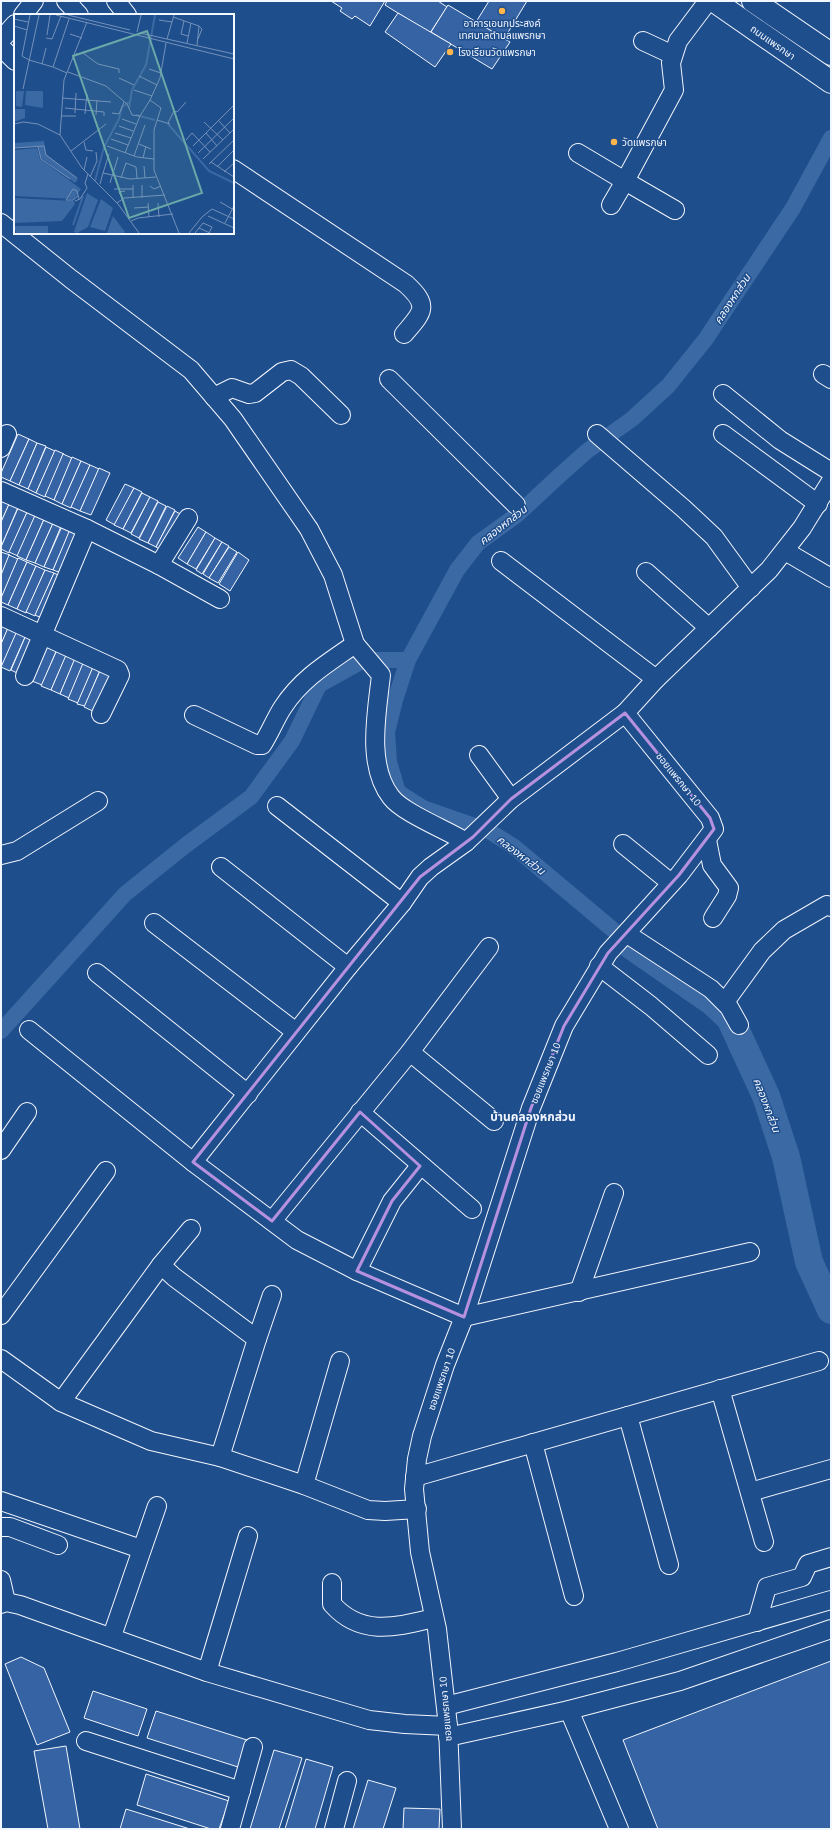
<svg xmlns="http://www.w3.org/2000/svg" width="832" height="1830" font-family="Helvetica,'Noto Sans Thai',sans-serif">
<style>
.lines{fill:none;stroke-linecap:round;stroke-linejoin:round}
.canal{stroke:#3b69a3;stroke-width:16}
.river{stroke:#3b69a3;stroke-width:28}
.building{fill:#3563a3;stroke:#f2f6ff}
.minor-casing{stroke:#f2f6ff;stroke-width:20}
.major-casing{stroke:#f2f6ff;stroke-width:24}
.minor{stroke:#1f4e8c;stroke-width:18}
.major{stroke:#1f4e8c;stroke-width:22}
.marked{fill:none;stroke:#b691df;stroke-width:3;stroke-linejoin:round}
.poi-dot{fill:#ffb74d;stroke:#1f4e8c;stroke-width:1.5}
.labels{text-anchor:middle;stroke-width:3;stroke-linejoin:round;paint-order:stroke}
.poi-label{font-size:10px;fill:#f2f6ff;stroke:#1f4e8c;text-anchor:start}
.street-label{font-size:10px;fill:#f2f6ff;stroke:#1f4e8c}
.water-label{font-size:11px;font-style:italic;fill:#f2f6ff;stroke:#1f4e8c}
.quarter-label{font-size:12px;font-weight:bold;fill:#f2f6ff;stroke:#1f4e8c}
.inset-river{fill:none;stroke:#3b69a3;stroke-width:2}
.inset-road{fill:none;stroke:#7391ba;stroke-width:1}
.view{fill:#6aa9a8;fill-opacity:0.15;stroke:#6aa9a8;stroke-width:2}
.inset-edge{fill:none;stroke:#f2f6ff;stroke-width:2}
</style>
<rect width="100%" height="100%" fill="#1f4e8c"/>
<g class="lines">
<g class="canal">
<polyline points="612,929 513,846 489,831 423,808 398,792 389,762 387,732 395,700 408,660 457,570 478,543 518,514 560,475 587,451 632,419 668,386 705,340 793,208 831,138"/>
<polyline points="1,1031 125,894 186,845 251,797 292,741 319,685 364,660 408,660"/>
</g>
<polyline class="river" points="632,946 713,1002 730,1018 766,1096 786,1157 809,1262 831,1310"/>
</g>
<g class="building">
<polygon points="331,1 385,1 370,26 355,16 352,19 340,11 342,8"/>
<polygon points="387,1 438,1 447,7 430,33 385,5"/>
<polygon points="489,1 527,1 504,39 476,22"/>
<polygon points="448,5 510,42 492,69 431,32"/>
<polygon points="398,13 451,44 435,67 385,32"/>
<polygon points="18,434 29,439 10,481 1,477 1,473"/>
<polygon points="29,439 37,443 19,485 10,481"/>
<polygon points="37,443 46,446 28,489 19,485"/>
<polygon points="46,447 55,451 36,493 28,489"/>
<polygon points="55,450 64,454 45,497 36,493"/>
<polygon points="63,454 72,458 54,500 45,496"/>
<polygon points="72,457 81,461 62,504 54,500"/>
<polygon points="81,461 90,465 71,508 62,504"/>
<polygon points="90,465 99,469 80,511 71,507"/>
<polygon points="99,468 110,473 91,515 80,511"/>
<polygon points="125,484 134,488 115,525 106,520"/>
<polygon points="134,488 142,492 123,529 114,525"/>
<polygon points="142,493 150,497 131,533 123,529"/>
<polygon points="150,497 158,501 139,538 131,534"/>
<polygon points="1,498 10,502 1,522"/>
<polygon points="10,502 19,505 1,547 1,522"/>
<polygon points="158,502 166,506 148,543 139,539"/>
<polygon points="19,506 28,510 9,553 1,549 1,547"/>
<polygon points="167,506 175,510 156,547 148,543"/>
<polygon points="28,510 36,514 18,556 9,552"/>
<polygon points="175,511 187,518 168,554 156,547"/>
<polygon points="36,513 45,517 26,560 17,556"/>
<polygon points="45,517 54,521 35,563 26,560"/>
<polygon points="54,521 62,524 44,567 35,563"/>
<polygon points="63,524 71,528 53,570 44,567"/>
<polygon points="71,527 82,532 64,574 53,570"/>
<polygon points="198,527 206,532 187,564 178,558"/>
<polygon points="206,532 215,538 196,569 187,564"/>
<polygon points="215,538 222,542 202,574 196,570"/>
<polygon points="222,542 229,546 209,578 203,574"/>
<polygon points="229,547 237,552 218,583 209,578"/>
<polygon points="1,552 10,555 1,576"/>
<polygon points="238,552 249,560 230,591 219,584"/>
<polygon points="9,555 18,559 1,599 1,575"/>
<polygon points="18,558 27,562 8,605 1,602 1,598"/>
<polygon points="27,562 36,566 17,609 8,605"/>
<polygon points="36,566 45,570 26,613 17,609"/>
<polygon points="45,570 54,573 35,616 26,612"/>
<polygon points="54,573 64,578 46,620 35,615"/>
<polygon points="1,621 11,621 1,645"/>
<polygon points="11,621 20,625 1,668 1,644"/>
<polygon points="20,624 29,628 10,671 1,667"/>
<polygon points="29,628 40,632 21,675 11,670"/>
<polygon points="51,638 60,642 42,685 32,681"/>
<polygon points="60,643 70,647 51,690 41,686"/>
<polygon points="69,648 78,652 60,694 51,690"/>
<polygon points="78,651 87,655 69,698 60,694"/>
<polygon points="86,656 96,660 78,703 68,699"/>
<polygon points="96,660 103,663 85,706 77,704"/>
<polygon points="103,664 116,669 97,713 84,707"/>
<polygon points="21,1657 44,1668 70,1732 37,1745 5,1664"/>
<polygon points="831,1661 831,1829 658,1829 623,1740"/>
<polygon points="93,1691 147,1709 138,1736 84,1718"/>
<polygon points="156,1711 247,1740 238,1767 147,1738"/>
<polygon points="66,1746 80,1829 48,1829 34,1751"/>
<polygon points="274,1750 302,1758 279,1829 250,1829"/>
<polygon points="306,1759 333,1767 315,1829 285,1829"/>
<polygon points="146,1774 229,1801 219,1829 211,1829 137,1805"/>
<polygon points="368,1780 396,1788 383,1829 353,1829"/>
<polygon points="404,1808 440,1809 439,1829 403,1829"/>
<polygon points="126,1809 190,1829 120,1829"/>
</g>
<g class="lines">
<defs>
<g id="minor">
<polyline points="66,1 79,15"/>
<polyline points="116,1 127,15"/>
<polyline points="23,15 34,1"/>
<polyline points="1,40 15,24"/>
<polyline points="643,41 673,55"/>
<polyline points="1,47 15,61"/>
<polyline points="578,153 625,181 611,205"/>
<path d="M233 169 406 284C430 306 423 312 404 334"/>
<polyline points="675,210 625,181 674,90 671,63 678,41 708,1"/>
<path d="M1 223 71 279 191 370 233 419 309 529 333 575 355 644 381 675C377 712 366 765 391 797 403 813 447 830 466 842L431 867 420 877 402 903 348 967 193 1162"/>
<polyline points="823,374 831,379"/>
<polyline points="389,379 516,505"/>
<polyline points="723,394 780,440 831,472"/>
<polyline points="214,397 232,388 249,394 255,393 282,372 291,370 301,376 341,415"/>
<polyline points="597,434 683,508 714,537 751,588"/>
<polyline points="723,434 818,504"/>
<polyline points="1,448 7,434"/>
<polyline points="1,491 87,529 159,565 220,599"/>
<polyline points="785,551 831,578"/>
<polyline points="501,561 656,679"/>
<polyline points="159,565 188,518"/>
<polyline points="646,572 709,628"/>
<polyline points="1,616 118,670 120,675 101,714"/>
<polyline points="25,676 87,529"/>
<path d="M194 715 257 745H262C270 733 275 719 283 707 302 678 328 663 355 644"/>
<polyline points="479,755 511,799"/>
<polyline points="277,806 402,903"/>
<polyline points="707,840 712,865 729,888 727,896 713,918"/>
<polyline points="466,842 511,799 625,713"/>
<polyline points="623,844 671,883"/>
<polyline points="1,855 17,851 98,801"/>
<polyline points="221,867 348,967"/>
<polyline points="154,923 296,1032"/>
<polyline points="627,934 711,989 729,1007 739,1025"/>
<polyline points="599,966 651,1006 708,1055"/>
<polyline points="97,973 248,1094"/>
<polyline points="725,1002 762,951 784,930 827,905 831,907"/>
<polyline points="29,1030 193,1162 297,1240 357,1271 464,1317 750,1252"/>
<polyline points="410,1052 494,1121"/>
<polyline points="360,1112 472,1209"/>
<polyline points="1,1150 27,1112"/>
<polyline points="272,1221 410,1052 489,947"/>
<polyline points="161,1265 191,1229"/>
<polyline points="357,1271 392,1201 420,1166"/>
<polyline points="579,1292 614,1193"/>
<polyline points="1,1315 106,1171"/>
<polyline points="257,1339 272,1295"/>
<polyline points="1,1359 61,1402 151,1441 220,1457 304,1485 368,1510 385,1511 417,1509"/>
<polyline points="720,1389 764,1542"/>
<polyline points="61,1402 161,1265 174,1277 257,1339 220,1457"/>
<polyline points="628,1416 669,1565"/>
<polyline points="533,1443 574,1596"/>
<polyline points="415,1477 819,1361"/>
<polyline points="304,1485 340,1361"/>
<polyline points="750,1492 831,1469"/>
<polyline points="1,1501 141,1549"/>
<polyline points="1,1527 10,1527 58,1545"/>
<polyline points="1,1580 6,1602"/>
<path d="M332 1583V1604C361 1637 396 1627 434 1618"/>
<polyline points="1,1604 6,1602 20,1605 207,1672 369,1720 405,1724 448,1726"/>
<polyline points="757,1622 767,1587 802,1577 808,1564 831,1557"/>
<polyline points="112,1636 157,1506"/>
<polyline points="207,1672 248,1536"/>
<polyline points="446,1706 617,1662 831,1600"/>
<polyline points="569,1710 619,1829"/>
<polyline points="448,1737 569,1710 680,1681 831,1629"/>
<polyline points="86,1741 241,1791"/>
<polyline points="230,1829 253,1747"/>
<polyline points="334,1829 347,1781"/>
<polyline points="452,1829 448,1726 437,1629 420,1552 414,1489 417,1459 422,1436 445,1365 464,1317 531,1108 564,1026 608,953 679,875 714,829 710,818 625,713 656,679 769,570 802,528 831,481"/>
</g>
<g id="major">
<polyline points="714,1 831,82"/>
<polyline points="753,1 831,54"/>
</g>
</defs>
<use href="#minor" class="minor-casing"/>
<use href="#major" class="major-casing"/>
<use href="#minor" class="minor"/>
<use href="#major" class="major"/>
</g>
<path class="marked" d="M625 713 710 818 714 829 679 875 608 953 564 1026 531 1108 464 1317 357 1271 392 1201 420 1166 360 1112 272 1221 193 1162 420 877 473 837 511 799Z"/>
<g class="poi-dot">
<circle cx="502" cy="11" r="4"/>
<circle cx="450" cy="52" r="4"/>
<circle cx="614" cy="142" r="4"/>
</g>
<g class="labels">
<g class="poi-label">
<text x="502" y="27" text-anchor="middle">อาคารเอนกประสงค์<tspan x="502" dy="12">เทศบาลตำบลแพรกษา</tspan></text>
<text x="458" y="56">โรงเรียนวัดแพรกษา</text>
<text x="622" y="146">วัดแพรกษา</text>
</g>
<g class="street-label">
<text transform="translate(773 42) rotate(35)" y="4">ถนนแพรกษา</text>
<text transform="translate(679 779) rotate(51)" y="4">ซอยแพรกษา 10</text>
<text transform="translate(545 1073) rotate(-68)" y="4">ซอยแพรกษา 10</text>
<text transform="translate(441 1379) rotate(-71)" y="4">ซอยแพรกษา 10</text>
<text transform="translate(445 1709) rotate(-95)" y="4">ซอยแพรกษา 10</text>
</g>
<g class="water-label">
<text transform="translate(732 299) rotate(-57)" y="4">คลองหกส่วน</text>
<text transform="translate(503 525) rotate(-38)" y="4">คลองหกส่วน</text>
<text transform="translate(521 855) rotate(37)" y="4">คลองหกส่วน</text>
<text transform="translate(767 1105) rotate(69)" y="4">คลองหกส่วน</text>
</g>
<g class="quarter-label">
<text x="533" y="1121">บ้านคลองหกส่วน</text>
</g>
</g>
<g transform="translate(14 14)">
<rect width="220" height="220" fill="#1f4e8c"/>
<path d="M2 77H10L8 93 2 92ZM12 77H29V94L11 91ZM0 95H11V104L0 108ZM30 127 32 140 64 165 61 169 26 143 25 133 0 134V129ZM23 134 26 145 67 175 60 185 0 182V136ZM73 179 84 186 74 213 63 219 60 218ZM0 184 60 187 61 190 48 207 0 209ZM87 185 99 194 91 217 76 213ZM99 202 111 218 110 219H93ZM0 212H34V219H2Z" fill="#3b69a3"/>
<path class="inset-river" d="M115 94 118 76 132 51 141 1M122 101 141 106M154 110 195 157 220 169M81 167 90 133 105 105 108 93 115 88M59 211 69 182"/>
<path class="inset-road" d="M42 1 220 45M54 1 116 16M159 3 185 12 183 31M0 5 14 8M145 6 158 8M170 7 167 20 174 22M73 8 50 66 46 121 68 154 104 190 125 219M0 12 13 16M123 18 127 1M126 19 220 40M56 20 68 24M33 21 36 1M32 24 38 25 47 2M153 25 160 1M184 25 188 15 185 12M152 29 146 64 136 86 147 94 140 116V156L165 219M173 29 177 9M62 40 69 39 84 50 105 55V59M15 46 8 42 16 1M15 46 39 53M28 50 32 34M135 55 147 59M54 58 92 72 113 90 118 101 126 102 111 139M53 59 39 53 55 5M125 62 143 71M105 64 120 71M9 75 25 1M120 76 138 82M48 84 97 88M51 94 90 98V102M61 99 62 79M98 99 105 100 110 88M71 100 73 80M82 101 83 86M47 102H62M126 102 136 86M108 105 122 110M143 106 156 110M205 107 216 119M190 108 209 126M154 109 160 97 163 98 172 88M0 110 9 108 24 110 46 121M105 112 119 117M101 119 117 124M192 119 203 132M97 125 114 131M172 126 178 119 196 138M70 128 72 136 79 137M125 130 137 135M93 132 123 143 140 145M179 132 220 91M24 133 27 145 56 165M0 134 30 132 32 141 63 164M57 137 92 110M184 139 220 104M120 142 131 111M129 144 132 132M189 145 220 115M197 148 220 163M195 150 220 126M130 152 131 164M203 153 220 136M70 156 73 143M210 158 220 149M89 159 95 140M76 163 83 147 82 138M107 164 112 149 122 153 123 164M96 169 104 143M86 170 89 159 116 165 142 163M128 171V184M136 172 140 175 147 172M100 175H119M64 182 59 186H52L59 175 63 177 65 185M108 184 105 178 111 177M119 184V171M61 187 66 185 73 174 71 169 74 160M206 188 220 196M103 189 110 184 151 181M134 189 135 203M144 189 145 203M120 194 135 193M194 202 220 214M117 207 124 204 159 200M211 209 220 192M185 214 196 219M175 219 188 203 198 195 220 205M181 219 189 209 198 213 195 219"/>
<path class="view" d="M133 17 188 179 115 204 59 42Z"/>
<rect width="220" height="220" class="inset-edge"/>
</g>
<rect width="832" height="1830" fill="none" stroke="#f2f6ff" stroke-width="4"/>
</svg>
